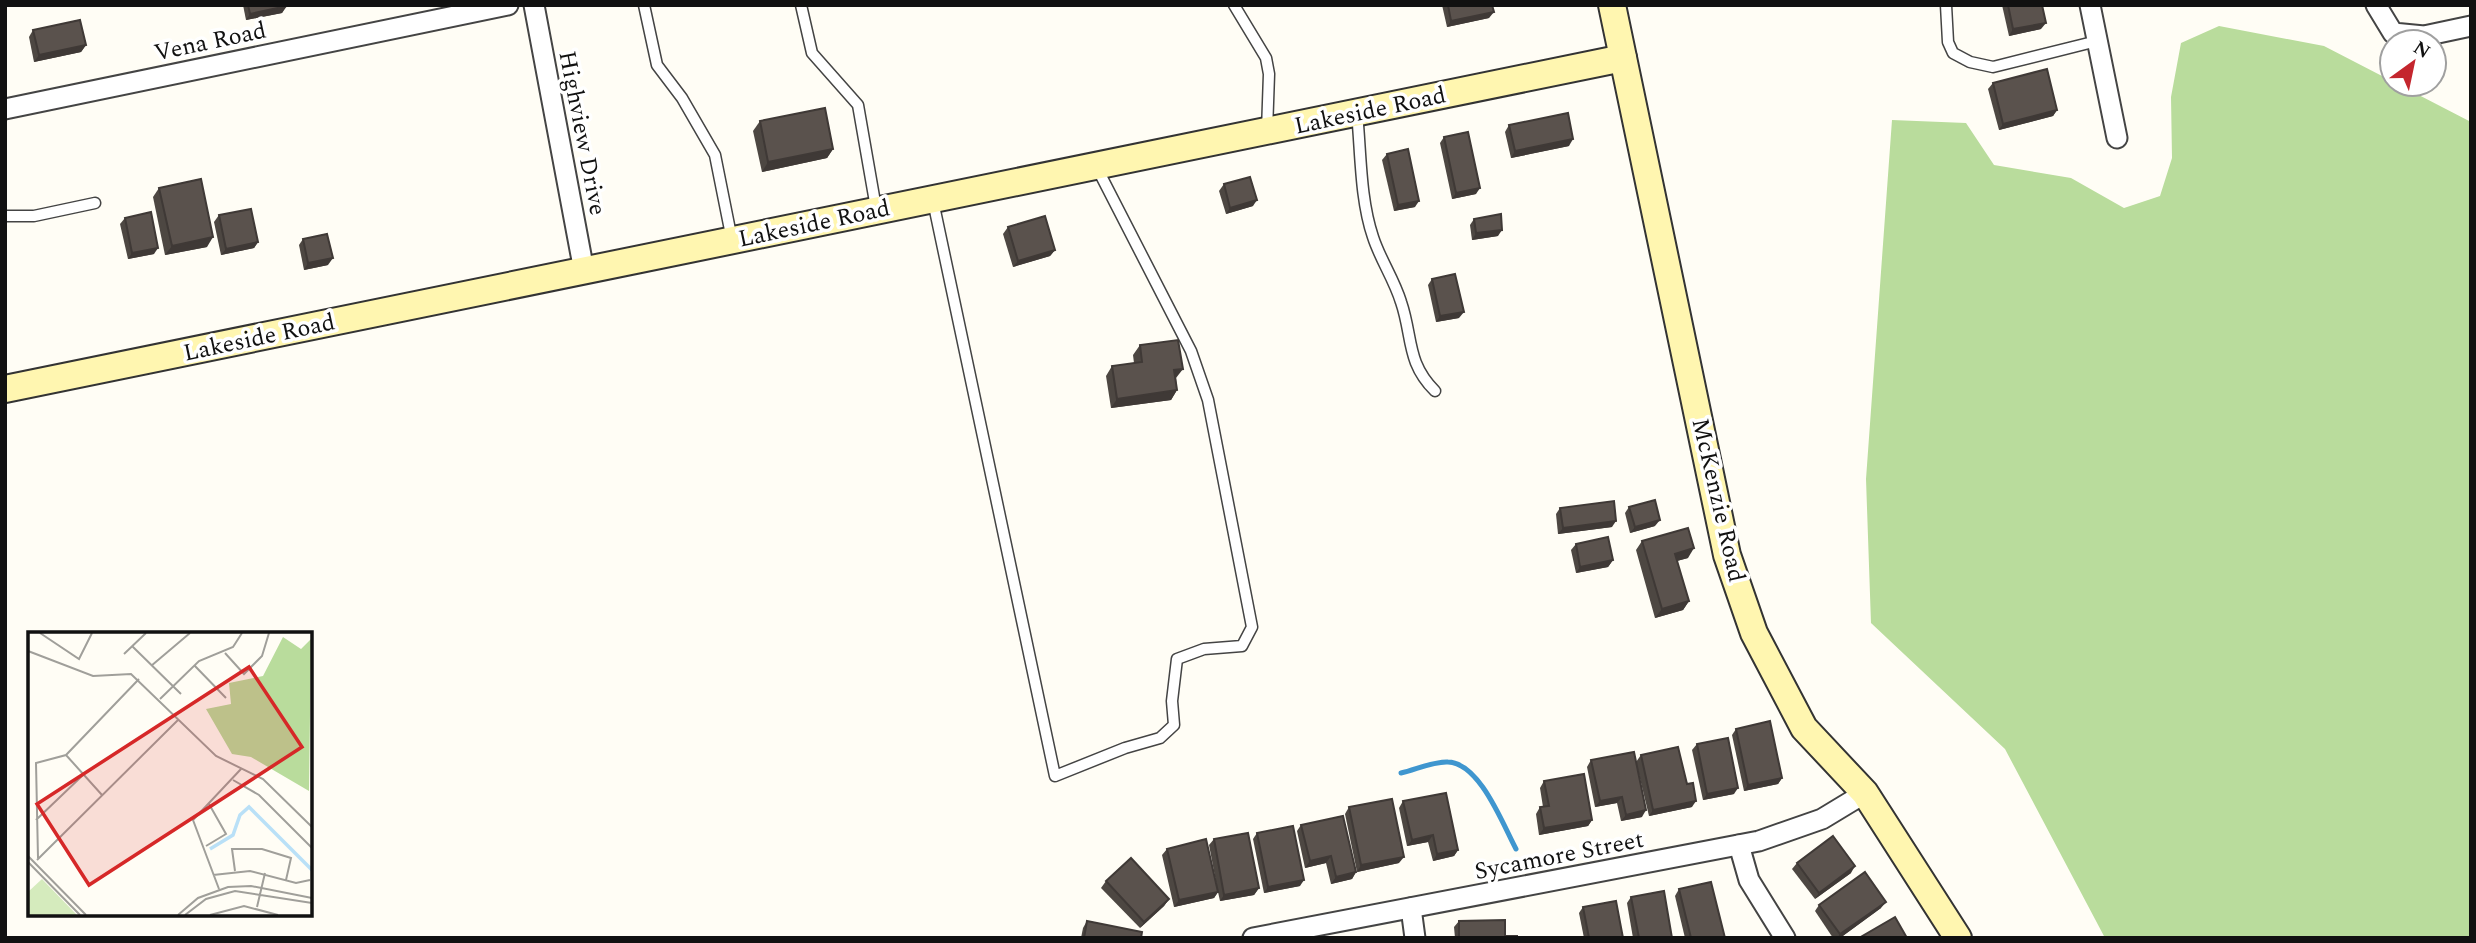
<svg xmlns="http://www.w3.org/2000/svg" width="2476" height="943" font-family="Spectral,serif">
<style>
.forest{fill:#b9dc9c}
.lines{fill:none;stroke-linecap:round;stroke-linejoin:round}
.stream{stroke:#3f96cf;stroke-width:5}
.lane-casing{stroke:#444;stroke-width:13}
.street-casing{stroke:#444;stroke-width:23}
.secondary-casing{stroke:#333;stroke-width:30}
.lane{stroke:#fff;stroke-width:10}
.street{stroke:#fff;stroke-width:19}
.secondary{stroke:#fff6b0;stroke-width:26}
.wall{fill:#4d4742}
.shaded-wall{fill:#3f3936}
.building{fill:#5a524d;stroke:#3f3936;stroke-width:2}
.labels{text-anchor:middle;stroke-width:7;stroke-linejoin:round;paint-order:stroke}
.street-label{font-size:24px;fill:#111;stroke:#fff}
.inset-river{fill:none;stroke:#b9e0f7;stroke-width:3.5}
.inset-road{fill:none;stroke:#a09f9a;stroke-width:2}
.view{fill:#d62828;fill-opacity:0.15;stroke:#d62828;stroke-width:3.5}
.inset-edge{fill:none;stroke:#111;stroke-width:3.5}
</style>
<rect width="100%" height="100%" fill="#fffdf5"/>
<polygon class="forest" points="2219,26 2324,46 2471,122 2471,938 2105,938 2005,749 1871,623 1866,479 1892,120 1966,123 1994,165 2071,178 2124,208 2160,196 2172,158 2171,97 2181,43"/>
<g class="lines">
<path class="stream" d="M1401 773C1415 770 1434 761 1448 762 1480 763 1503 825 1516 849"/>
<defs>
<g id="lane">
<polyline points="644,5 657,65 682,98 715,155 732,240"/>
<polyline points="801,5 812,53 858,105 876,208"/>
<polyline points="1234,5 1266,58 1269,74 1267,131"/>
<polyline points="1946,5 1948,42 1953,53 1970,62 1993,67 2097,41"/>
<path d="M1357 113C1361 153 1360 199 1373 237 1380 259 1394 279 1401 302 1413 337 1406 362 1435 391"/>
<polyline points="933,201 1055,776 1125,748 1160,738 1174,725 1172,701 1177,659 1204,649 1242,646 1252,627 1208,400 1191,351 1096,166"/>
<polyline points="5,216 34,216 95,203"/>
</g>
<g id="street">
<polyline points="534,5 584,271"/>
<polyline points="2090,5 2117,138"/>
<polyline points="2376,5 2393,33 2424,36 2471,26"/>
<polyline points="5,109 508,5"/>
<polyline points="1739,845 1749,880 1785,938"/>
<polyline points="1411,908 1415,938"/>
<polyline points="1253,938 1759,841 1822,819 1865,793"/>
</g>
<g id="secondary">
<polyline points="1612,5 1727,555 1754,633 1804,728 1865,793 1958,938"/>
<polyline points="5,389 1623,58"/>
</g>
</defs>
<use href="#lane" class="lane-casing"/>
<use href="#street" class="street-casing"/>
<use href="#secondary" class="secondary-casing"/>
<use href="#lane" class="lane"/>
<use href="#street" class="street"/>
<use href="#secondary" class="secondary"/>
</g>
<g class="wall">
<polygon points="243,5 286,5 282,13 246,20"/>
<polygon points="1442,5 1492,5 1489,18 1447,27"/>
<polygon points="2002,5 2042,5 2041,29 2009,36"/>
<polygon points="33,30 86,45 81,52 34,62 29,37"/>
<polygon points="1993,83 2057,110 2053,116 1999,130 1988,89"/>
<polygon points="760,121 833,149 827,158 762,172 753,131"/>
<polygon points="1509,125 1569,146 1511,158 1505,132"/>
<polygon points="1444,137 1476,194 1452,199 1440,143"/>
<polygon points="1387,154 1415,207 1394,211 1382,160"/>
<polygon points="1224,184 1253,206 1226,214 1219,191"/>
<polygon points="159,188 207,247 165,255 153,197"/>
<polygon points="219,215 258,242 254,248 221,255 214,222"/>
<polygon points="125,218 154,254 128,259 120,224"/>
<polygon points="1474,219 1498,236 1472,240 1470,225"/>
<polygon points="1008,227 1055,250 1050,256 1013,267 1003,234"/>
<polygon points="303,239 328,265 304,270 299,245"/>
<polygon points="1432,279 1459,318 1436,322 1428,285"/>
<polygon points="1140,345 1176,378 1177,390 1171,400 1111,408 1106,376 1112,366 1134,363 1133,355"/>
<polygon points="1629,507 1655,526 1630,533 1625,513"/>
<polygon points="1560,508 1612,527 1558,534 1556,514"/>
<polygon points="1642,541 1688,558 1677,561 1689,601 1683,610 1655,618 1636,550"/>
<polygon points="1576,544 1613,560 1608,567 1576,573 1571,550"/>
<polygon points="1736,729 1782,778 1778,784 1744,791 1732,735"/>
<polygon points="1697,744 1734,794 1703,800 1692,750"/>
<polygon points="1641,755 1692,807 1649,816 1636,762"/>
<polygon points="1591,760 1642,817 1621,821 1617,803 1595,807 1587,767"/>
<polygon points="1544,781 1592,820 1588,826 1539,835 1536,814 1540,807 1543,807 1540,788"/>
<polygon points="1403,801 1458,850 1454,856 1433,861 1428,842 1407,846 1399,808"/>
<polygon points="1349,807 1399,863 1357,872 1345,814"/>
<polygon points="1301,825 1356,872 1352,879 1331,884 1326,863 1305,868 1297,831"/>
<polygon points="1257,833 1300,886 1264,893 1253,839"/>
<polygon points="1214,839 1259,888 1254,895 1220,901 1218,892 1214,898 1174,907 1162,855 1167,849 1217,887 1209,845"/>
<polygon points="1797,863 1851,873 1815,899 1792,869"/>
<polygon points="1106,881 1169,899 1164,906 1140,928 1101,888"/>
<polygon points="1679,889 1725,938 1685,938 1675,896"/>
<polygon points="1631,897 1672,938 1633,938 1627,903"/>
<polygon points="1819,905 1881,908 1840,938 1833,938 1815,911"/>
<polygon points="1583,907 1623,938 1584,938 1579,913"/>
<polygon points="1087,921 1141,938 1081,938 1083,928"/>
<polygon points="1459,921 1505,936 1517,938 1455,938 1454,927"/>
</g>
<g class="shaded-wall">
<polygon points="287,6 282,13 246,20 250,14"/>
<polygon points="1494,12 1489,18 1447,27 1451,21"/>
<polygon points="2046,23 2041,29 2009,36 2013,29"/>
<polygon points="86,45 81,52 34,62 39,55"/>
<polygon points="2057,110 2053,116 1999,130 2003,124"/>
<polygon points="1573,139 1569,146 1511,158 1515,151"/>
<polygon points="833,149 827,158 762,172 768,162"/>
<polygon points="1480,188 1476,194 1452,199 1456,193"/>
<polygon points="1257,200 1253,206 1226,214 1230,208"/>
<polygon points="1419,201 1415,207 1394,211 1398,205"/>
<polygon points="1502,230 1498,236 1472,240 1476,233"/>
<polygon points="213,237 207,247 165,255 172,246"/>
<polygon points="258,242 254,248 221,255 226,249"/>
<polygon points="158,248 154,254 128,259 132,253"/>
<polygon points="1055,250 1050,256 1013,267 1018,261"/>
<polygon points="333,258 328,265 304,270 308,263"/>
<polygon points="1464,312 1459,318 1436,322 1440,316"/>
<polygon points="1183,369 1176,378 1168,379 1174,370"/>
<polygon points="1177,390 1171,400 1111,408 1117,399"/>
<polygon points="1660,520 1655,526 1630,533 1635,527"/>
<polygon points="1616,521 1612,527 1558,534 1563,528"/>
<polygon points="1694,548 1688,558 1669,563 1675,554"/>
<polygon points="1613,560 1608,567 1576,573 1580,567"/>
<polygon points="1689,601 1683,610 1655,618 1662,609"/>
<polygon points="1782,778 1778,784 1744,791 1748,785"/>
<polygon points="1738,788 1734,794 1703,800 1707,794"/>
<polygon points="1622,797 1617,803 1595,807 1600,801"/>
<polygon points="1696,801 1692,807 1649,816 1653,810"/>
<polygon points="1646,810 1642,817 1621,821 1626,815"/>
<polygon points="1592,820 1588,826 1539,835 1544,828"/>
<polygon points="1433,835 1428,842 1407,846 1412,840"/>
<polygon points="1458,850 1454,856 1433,861 1437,854"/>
<polygon points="1331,856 1326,863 1305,868 1310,861"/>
<polygon points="1404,857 1399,863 1357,872 1361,865"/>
<polygon points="1855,866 1851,873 1815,899 1819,893"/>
<polygon points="1356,872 1352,879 1331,884 1336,877"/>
<polygon points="1304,880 1300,886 1264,893 1268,887"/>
<polygon points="1259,888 1254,895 1220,901 1224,895"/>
<polygon points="1218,892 1214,898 1174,907 1179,900"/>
<polygon points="1169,899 1164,906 1140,928 1144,922"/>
<polygon points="1886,902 1881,908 1840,938 1837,938 1840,934"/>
</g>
<g class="building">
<polygon points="248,5 286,5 287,6 250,14"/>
<polygon points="1448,5 1492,5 1494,12 1451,21"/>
<polygon points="2008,5 2042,5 2046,23 2013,29"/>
<polygon points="80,20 86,45 39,55 33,30"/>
<polygon points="2047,69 2057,110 2003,124 1993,83"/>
<polygon points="825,108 833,149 768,162 760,121"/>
<polygon points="1568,113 1573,139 1515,151 1509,125"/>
<polygon points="1468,132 1480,188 1456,193 1444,137"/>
<polygon points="1408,149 1419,201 1398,205 1387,154"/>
<polygon points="1250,177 1257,200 1230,208 1224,184"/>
<polygon points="201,179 213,237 172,246 159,188"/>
<polygon points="251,209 258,242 226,249 219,215"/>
<polygon points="151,212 158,248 132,253 125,218"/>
<polygon points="1501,214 1502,230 1476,233 1474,219"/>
<polygon points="1045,216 1055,250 1018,261 1008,227"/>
<polygon points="327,234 333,258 308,263 303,239"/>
<polygon points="1455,274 1464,312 1440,316 1432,279"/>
<polygon points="1178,340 1183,369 1174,370 1177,390 1117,399 1112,366 1142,362 1140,345"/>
<polygon points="1655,500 1660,520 1635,527 1629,507"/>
<polygon points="1614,501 1616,521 1563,528 1560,508"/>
<polygon points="1688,528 1694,548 1675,554 1689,601 1662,609 1642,541"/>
<polygon points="1608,537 1613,560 1580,567 1576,544"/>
<polygon points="1770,721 1782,778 1748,785 1736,729"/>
<polygon points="1728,738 1738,788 1707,794 1697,744"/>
<polygon points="1678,747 1687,784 1693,783 1696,801 1653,810 1641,755"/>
<polygon points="1634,752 1646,810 1626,815 1622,797 1600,801 1591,760"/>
<polygon points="1584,774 1592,820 1544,828 1540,807 1549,806 1544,781"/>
<polygon points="1446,793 1458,850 1437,854 1433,835 1412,840 1403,801"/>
<polygon points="1392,799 1404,857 1361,865 1349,807"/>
<polygon points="1343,816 1356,872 1336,877 1331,856 1310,861 1301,825"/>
<polygon points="1293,826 1304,880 1268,887 1257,833"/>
<polygon points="1248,833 1259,888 1224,895 1214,839"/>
<polygon points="1833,836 1855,866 1819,893 1797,863"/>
<polygon points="1206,839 1218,892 1179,900 1167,849"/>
<polygon points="1131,858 1169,899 1144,922 1106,881"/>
<polygon points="1865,872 1886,902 1840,934 1819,905"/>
<polygon points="1711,882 1725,938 1691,938 1679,889"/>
<polygon points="1664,891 1672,938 1639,938 1631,897"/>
<polygon points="1616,901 1623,938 1589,938 1583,907"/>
<polygon points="1895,917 1907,938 1859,938"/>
<polygon points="1505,920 1505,936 1517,936 1517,938 1459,938 1459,921"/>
<polygon points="1087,921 1142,932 1141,938 1084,938"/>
</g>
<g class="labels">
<g class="street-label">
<text transform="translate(210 41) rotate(-12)" y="8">Vena Road</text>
<text transform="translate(1370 110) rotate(-12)" y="8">Lakeside Road</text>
<text transform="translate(583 133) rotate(79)" y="8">Highview Drive</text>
<text transform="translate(814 223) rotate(-12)" y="8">Lakeside Road</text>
<text transform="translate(259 337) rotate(-12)" y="8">Lakeside Road</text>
<text transform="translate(1719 500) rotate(77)" y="8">McKenzie Road</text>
<text transform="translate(1559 855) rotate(-11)" y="8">Sycamore Street</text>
</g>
</g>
<g transform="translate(28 632)">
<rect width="284" height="284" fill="#fffdf5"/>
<path d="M14 247 48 282V283H0V260Z" fill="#d5ebbd"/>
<path d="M255 5 273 17 283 7 281 159 223 125 204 122 178 77 203 72 201 51 235 44Z" fill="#b9dc9c"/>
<path class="inset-river" d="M182 217 205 203 212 183 221 175 284 238"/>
<path class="inset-road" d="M12 1 51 27 64 1M104 14 153 62M0 19 65 44 103 42 188 124 235 147 284 195M197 21 216 42 234 24 241 1M96 22 118 1M166 33 198 66M123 34 162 1M132 67 171 29 205 15 214 1M38 123 74 163M205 148 231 163 284 216M8 188 55 143M178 214 198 202 181 172M0 224 58 283M10 226 8 131 38 123 111 47M9 228 151 87M0 230 52 283M207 239 204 217H234L263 226 258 248M185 243 222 239 268 251 282 248M191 257 165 188 213 137M229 275 237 241M150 283 170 266 200 255 223 254 284 266M157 283 178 267 207 259 284 271M182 283 216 274 250 283"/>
<path class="view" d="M221 35 274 115 61 253 9 172Z"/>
<rect width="284" height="284" class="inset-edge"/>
</g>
<rect width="2476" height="943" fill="none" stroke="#111111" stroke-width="14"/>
<g transform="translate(2413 63) rotate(33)"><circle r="33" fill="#ffffff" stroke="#a0a0a0" stroke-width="2"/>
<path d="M0-5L12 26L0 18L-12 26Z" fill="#c4262e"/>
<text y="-10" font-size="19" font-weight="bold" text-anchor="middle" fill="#111111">N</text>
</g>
</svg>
